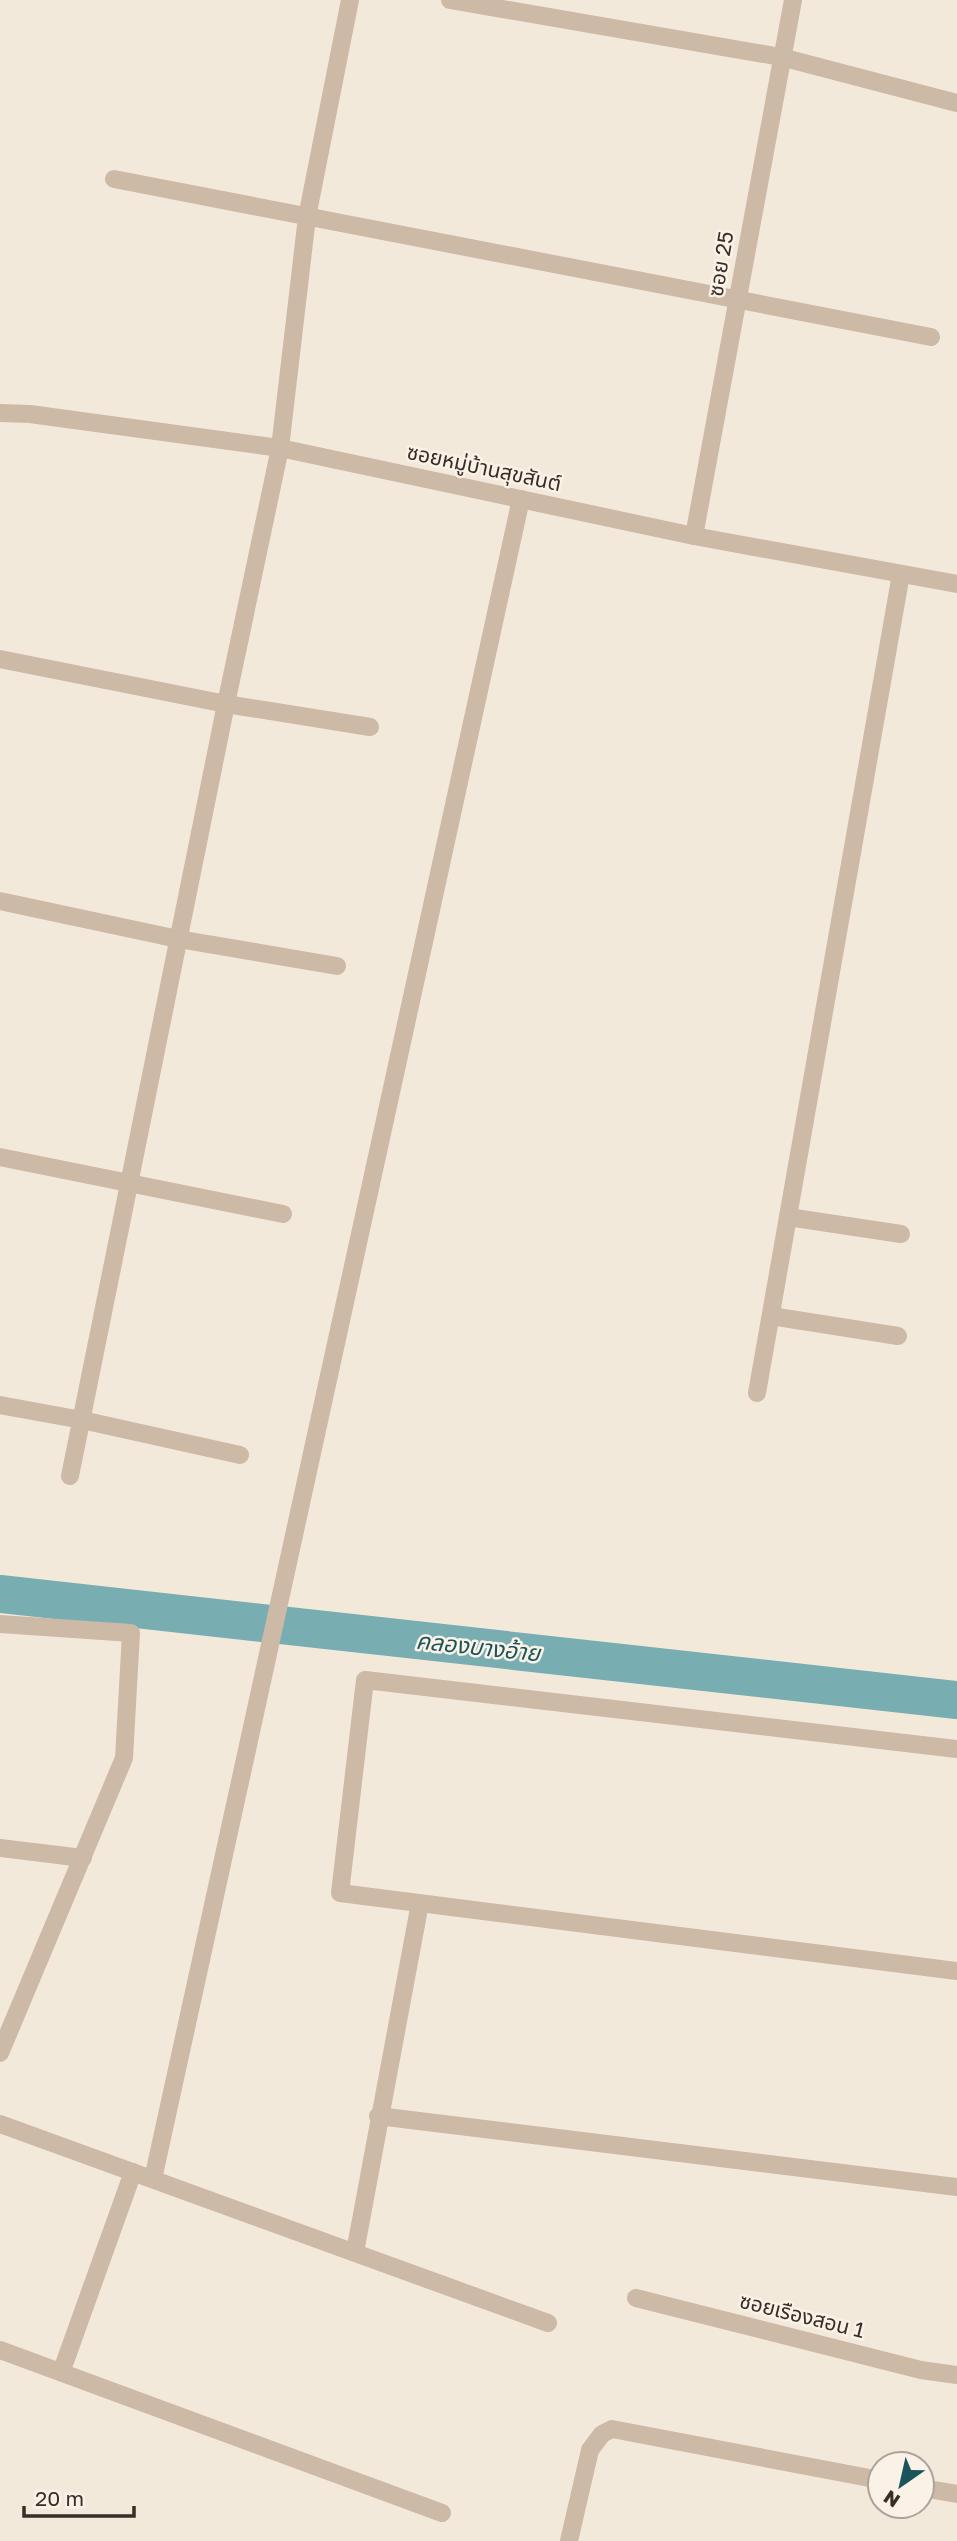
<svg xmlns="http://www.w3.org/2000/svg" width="957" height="2541" font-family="'Golos Text','Noto Sans Thai',sans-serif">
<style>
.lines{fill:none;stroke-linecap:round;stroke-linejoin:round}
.canal{stroke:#78adb2;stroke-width:38}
.minor{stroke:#ccb9a6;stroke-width:18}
.labels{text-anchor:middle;stroke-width:5;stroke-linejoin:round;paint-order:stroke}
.street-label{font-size:21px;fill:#382d27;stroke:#faf2e7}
.water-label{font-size:23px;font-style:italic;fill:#1b555b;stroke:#faf2e7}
</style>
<rect width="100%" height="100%" fill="#f3e9db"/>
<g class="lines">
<polyline class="canal" points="0,1594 957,1700"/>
<g class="minor">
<polyline points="450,0 781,57 957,103"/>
<polyline points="114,179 931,337"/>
<polyline points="0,413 30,414 280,448 694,536 957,584"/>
<polyline points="694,536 793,0"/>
<polyline points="0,659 226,704 370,727"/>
<polyline points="0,901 178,939 337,966"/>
<polyline points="0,1157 283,1214"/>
<polyline points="788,1217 901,1234"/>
<polyline points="771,1316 898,1336"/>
<polyline points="757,1393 901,574"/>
<polyline points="0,1405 82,1420 240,1455"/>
<polyline points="70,1476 226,704 280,448 307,217 350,0"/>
<polyline points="0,1624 131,1633 124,1758 0,2053"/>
<polyline points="957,1749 365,1680 340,1893 957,1971"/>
<polyline points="0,1848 83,1858"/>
<polyline points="378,2116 957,2187"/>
<polyline points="0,2124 548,2323"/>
<polyline points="153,2179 521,499"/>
<polyline points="355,2252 420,1903"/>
<polyline points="636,2298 921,2370 957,2375"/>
<polyline points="0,2350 442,2513"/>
<polyline points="62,2370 133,2172"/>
<polyline points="922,2488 957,2494"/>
<polyline points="569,2541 590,2450 602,2434 612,2429 880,2480"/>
</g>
</g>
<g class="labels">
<g class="street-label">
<text transform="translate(721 264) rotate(-80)" y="7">ซอย 25</text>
<text transform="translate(484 468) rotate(12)" y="7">ซอยหมู่บ้านสุขสันต์</text>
<text transform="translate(802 2316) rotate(14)" y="7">ซอยเรืองสอน 1</text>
</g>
<g class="water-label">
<text transform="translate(478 1647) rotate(6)" y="8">คลองบางอ้าย</text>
</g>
</g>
<g transform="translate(901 2485) rotate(214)"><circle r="33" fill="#faf2e7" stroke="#aca39a" stroke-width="2"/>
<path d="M0-5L12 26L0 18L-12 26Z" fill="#1b555b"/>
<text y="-10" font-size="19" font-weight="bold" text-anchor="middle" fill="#382d27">N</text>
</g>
<path d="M24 2506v10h110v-10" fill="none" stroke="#382d27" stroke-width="3.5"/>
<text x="35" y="2506" font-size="21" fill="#382d27" stroke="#faf2e7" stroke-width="5" paint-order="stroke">20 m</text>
</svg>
